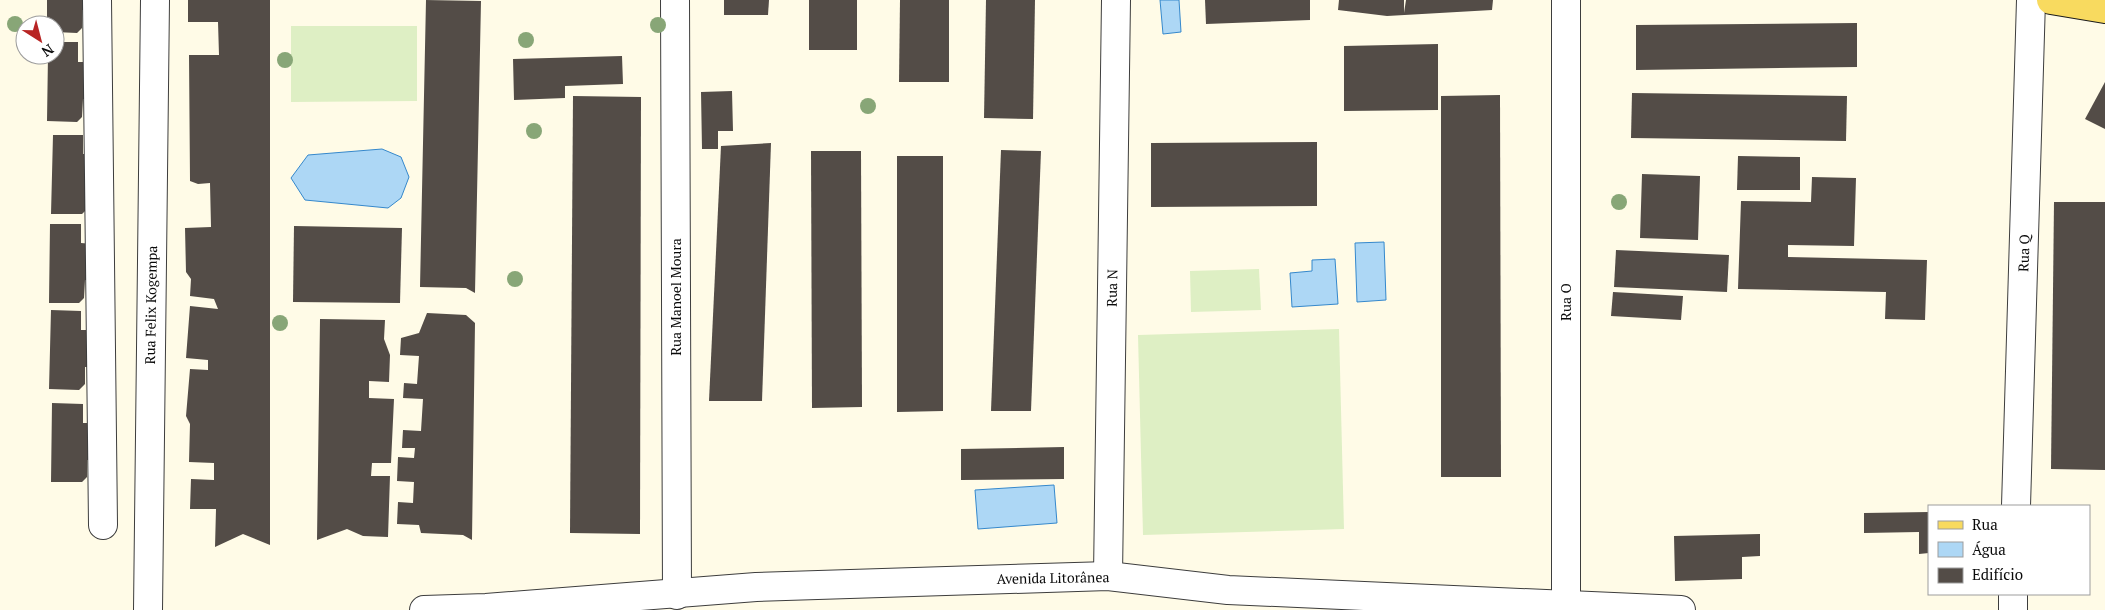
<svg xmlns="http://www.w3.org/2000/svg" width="2105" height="610" font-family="'PT Serif',serif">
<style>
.pitch{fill:#deefc4}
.water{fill:#add7f5;stroke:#3588cc}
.building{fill:#534c47}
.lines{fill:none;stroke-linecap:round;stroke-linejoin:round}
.minor-casing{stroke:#3d3d3d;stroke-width:30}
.major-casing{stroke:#1b1b1b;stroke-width:30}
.minor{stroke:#fff;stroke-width:28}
.major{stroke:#f8da5f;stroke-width:28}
.tree{fill:#88a677}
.labels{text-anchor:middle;stroke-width:5;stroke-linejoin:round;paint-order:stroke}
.street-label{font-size:14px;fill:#0a0a0a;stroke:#fff}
</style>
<rect width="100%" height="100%" fill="#fffbe7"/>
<g class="pitch">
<polygon points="291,26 417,26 417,101 291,102"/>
<polygon points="1259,269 1261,310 1191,312 1190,271"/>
<polygon points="1339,329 1344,529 1143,535 1138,335"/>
</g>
<g class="water">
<polygon points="1160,0 1179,0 1181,32 1163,34"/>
<polygon points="382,149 401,157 409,177 401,198 388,208 305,200 291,178 308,155"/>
<polygon points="1384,242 1386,300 1357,302 1355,243"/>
<polygon points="1335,259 1338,304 1292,307 1290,273 1312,271 1312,260"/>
<polygon points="1054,485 1057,523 978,529 975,490"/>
</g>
<g class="building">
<polygon points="47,0 90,0 90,10 82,10 82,28 77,33 55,32 55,25 47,25"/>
<polygon points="188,0 270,0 270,545 243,534 215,547 216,509 190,509 191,479 214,480 214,463 189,462 190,424 186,416 190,369 208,370 208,360 186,358 190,306 218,309 214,299 190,296 191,279 186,272 185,228 211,227 210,183 198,184 190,181 189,55 219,55 218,22 188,22"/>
<polygon points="426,0 481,1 475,293 466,288 420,287"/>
<polygon points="724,0 769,0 768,15 724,15"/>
<rect x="809" y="0" width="48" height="50"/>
<polygon points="900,0 949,0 949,82 899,82"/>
<polygon points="986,0 1035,0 1033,119 984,118"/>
<polygon points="1205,0 1310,0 1310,20 1206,24"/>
<polygon points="1339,0 1404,0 1404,13 1406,0 1493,0 1492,10 1387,16 1338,10"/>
<polygon points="1857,23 1857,67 1636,70 1636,25"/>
<polygon points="55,42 78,42 78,62 91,62 90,99 83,99 82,117 77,122 47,121 48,55 55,55"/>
<polygon points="1438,44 1438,110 1344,111 1344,46"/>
<polygon points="622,56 623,84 565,86 565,98 514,100 513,59"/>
<polygon points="2105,82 2105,129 2085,119"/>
<polygon points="732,91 733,131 718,131 718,149 702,149 701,92"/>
<polygon points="1632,93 1847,96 1846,141 1631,138"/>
<polygon points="1500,95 1501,477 1441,477 1441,96"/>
<polygon points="573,96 641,97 640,534 570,533"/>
<polygon points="53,135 83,135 83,154 96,154 87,209 82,214 51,214"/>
<polygon points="1317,142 1317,206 1151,207 1151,143"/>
<polygon points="771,143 762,401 709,401 721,146"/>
<polygon points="1001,150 1041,151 1031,411 991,411"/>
<polygon points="811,151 861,151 862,407 812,408"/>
<polygon points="897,156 943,156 943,411 897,412"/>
<polygon points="1738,156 1800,157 1800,190 1737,190"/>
<polygon points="1642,174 1700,176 1698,240 1640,238"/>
<polygon points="1812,177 1856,178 1854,246 1788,245 1788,257 1927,260 1925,320 1885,319 1886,292 1738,289 1741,201 1811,202"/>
<polygon points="2054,202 2105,202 2105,470 2051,469"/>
<polygon points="50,224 81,224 81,243 93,244 92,281 85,280 84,298 79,303 49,303"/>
<polygon points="294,226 402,228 400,303 293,302"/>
<polygon points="1616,250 1729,255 1727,292 1614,287"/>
<polygon points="1613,292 1683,296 1681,320 1611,316"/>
<polygon points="51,310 81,311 81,330 94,330 93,367 85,367 85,384 79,390 49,389"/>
<polygon points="427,313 466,315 475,323 472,540 463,535 421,533 419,525 397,524 398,502 413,503 414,482 397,481 398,457 414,458 415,448 402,448 403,430 421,431 423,399 403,398 404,383 417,384 419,356 400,355 401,338 419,333"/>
<polygon points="320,319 385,320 384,339 390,355 389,382 369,381 369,398 394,399 391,463 372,463 371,476 390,476 388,537 363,536 347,529 317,540"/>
<polygon points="52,403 83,404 83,423 95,423 95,460 87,460 87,477 82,482 51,482"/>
<polygon points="1064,447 1064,479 961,480 961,449"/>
<polygon points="1929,512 1929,553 1919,554 1919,532 1864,533 1864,513"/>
<polygon points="1760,534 1760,556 1742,557 1742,579 1675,581 1674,536"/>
</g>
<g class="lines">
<defs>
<g id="minor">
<polyline points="97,0 103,525"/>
<polyline points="675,0 677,595"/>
<polyline points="1566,0 1566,603"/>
<polyline points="2016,506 2031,0"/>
<polyline points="1108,576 1116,0"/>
<polyline points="148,610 155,0"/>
<polyline points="424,610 486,608 756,587 1108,576 1228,590 1681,610"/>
<polyline points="2013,610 2013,594"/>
</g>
<polyline id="major" points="2051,0 2105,9"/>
</defs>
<use href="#minor" class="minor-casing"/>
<use href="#major" class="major-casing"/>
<use href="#minor" class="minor"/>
<use href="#major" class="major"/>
</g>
<g class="tree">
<circle cx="15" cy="24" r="8"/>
<circle cx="658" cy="25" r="8"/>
<circle cx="526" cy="40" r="8"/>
<circle cx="285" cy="60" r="8"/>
<circle cx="868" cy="106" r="8"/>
<circle cx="534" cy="131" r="8"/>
<circle cx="1619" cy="202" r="8"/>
<circle cx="515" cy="279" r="8"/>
<circle cx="280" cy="323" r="8"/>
</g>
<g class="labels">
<g class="street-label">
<text transform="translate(2024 253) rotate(-88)" y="5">Rua Q</text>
<text transform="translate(1112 288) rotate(-89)" y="5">Rua N</text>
<text transform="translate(676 297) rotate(-90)" y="5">Rua Manoel Moura</text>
<text transform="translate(1566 302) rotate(-90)" y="5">Rua O</text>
<text transform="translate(151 305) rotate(-89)" y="5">Rua Felix Kogempa</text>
<text transform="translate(1053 578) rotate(-1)" y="5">Avenida Litorânea</text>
</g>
</g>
<rect x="1928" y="505" width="162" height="90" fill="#ffffff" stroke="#9d9d9d"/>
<rect x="1938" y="521" width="25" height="8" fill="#f8da5f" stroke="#9d9d9d"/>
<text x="1972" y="530" font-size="15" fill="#0a0a0a">Rua</text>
<rect x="1938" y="542" width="25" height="15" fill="#add7f5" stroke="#9d9d9d"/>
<text x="1972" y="555" font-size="15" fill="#0a0a0a">Água</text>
<rect x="1938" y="568" width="25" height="15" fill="#534c47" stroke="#9d9d9d"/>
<text x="1972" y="580" font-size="15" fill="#0a0a0a">Edifício</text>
<g transform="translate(40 40) rotate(144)"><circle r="24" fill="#ffffff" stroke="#9d9d9d"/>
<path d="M0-4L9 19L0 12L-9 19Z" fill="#b82524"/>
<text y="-8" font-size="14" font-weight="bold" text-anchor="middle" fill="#0a0a0a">N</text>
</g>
</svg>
